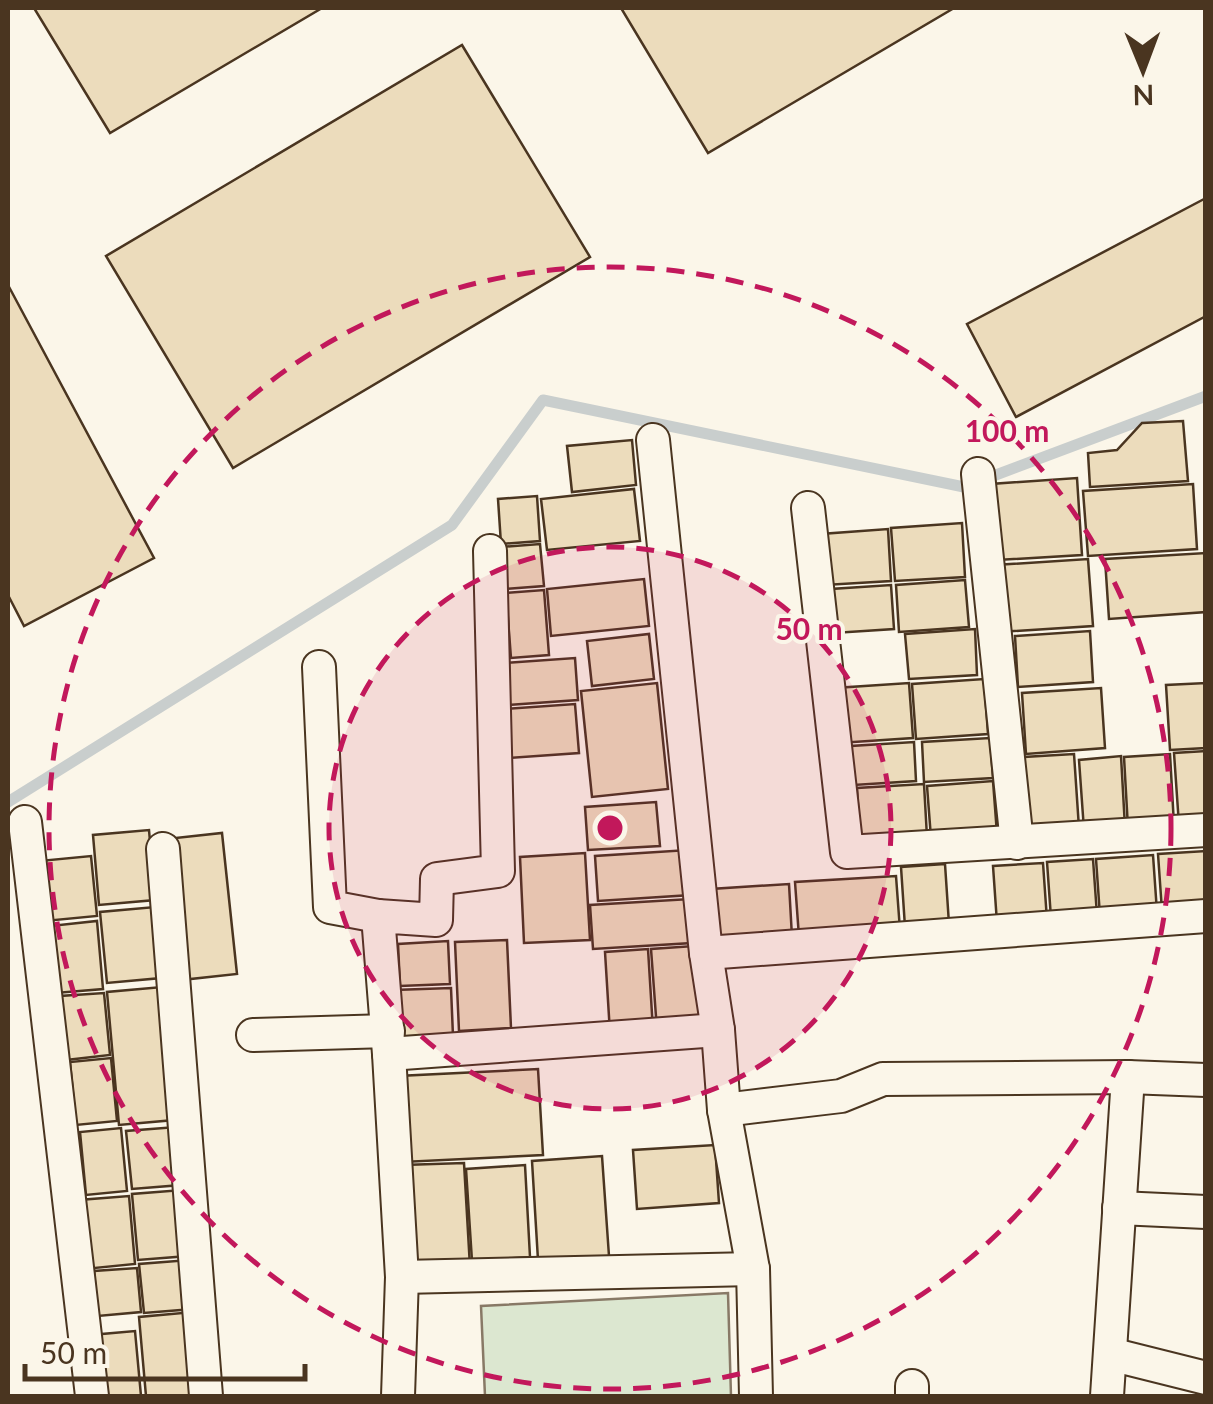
<svg xmlns="http://www.w3.org/2000/svg" width="1213" height="1404" font-family="Lato,sans-serif">
<style>
.green{fill:#dce7d0;stroke:#887966;stroke-width:2.5}
.lines{fill:none;stroke-linecap:round;stroke-linejoin:round}
.stream{stroke:#c9cecd;stroke-width:11}
.building{fill:#ecdcbc;stroke:#4a3520;stroke-width:2.5}
.minor-casing{stroke:#4a3520;stroke-width:36}
.minor{stroke:#fbf6e9;stroke-width:32}
.ring{fill:none;stroke:#c2185b;stroke-width:5;stroke-dasharray:18 12}
.centre{fill:#c2185b;stroke:#fbf6e9;stroke-width:5}
.ring-label{font-size:30px;text-anchor:middle;font-weight:bold;fill:#c2185b;stroke:#fbf6e9;stroke-width:8;stroke-linejoin:round;paint-order:stroke}
</style>
<rect width="100%" height="100%" fill="#fbf6e9"/>
<polygon class="green" points="728,1293 731,1396 485,1396 481,1306"/>
<g class="lines">
<polyline class="stream" points="8,802 452,525 543,400 964,487 1206,396"/>
</g>
<g class="building">
<polygon points="34,8 322,8 110,133"/>
<polygon points="621,8 954,8 708,153"/>
<polygon points="462,45 590,257 233,468 106,256"/>
<polygon points="1206,198 1206,316 1016,417 967,324"/>
<polygon points="8,285 154,558 24,626 8,595"/>
<polygon points="1183,421 1188,481 1090,487 1088,453 1117,450 1142,423"/>
<polygon points="632,440 636,485 572,492 567,446"/>
<polygon points="1077,478 1082,555 997,560 991,484"/>
<polygon points="1193,484 1197,549 1088,556 1083,491"/>
<polygon points="634,489 640,541 547,550 541,499"/>
<polygon points="537,496 540,541 501,544 498,499"/>
<polygon points="962,523 965,577 895,581 891,528"/>
<polygon points="888,529 891,581 825,585 821,534"/>
<polygon points="540,544 544,586 503,589 500,547"/>
<polygon points="1206,553 1206,612 1109,619 1105,559"/>
<polygon points="1088,559 1093,626 999,632 995,565"/>
<polygon points="644,579 649,626 551,636 547,589"/>
<polygon points="965,580 969,627 899,632 896,585"/>
<polygon points="891,585 894,629 834,633 831,589"/>
<polygon points="544,590 549,655 511,658 506,593"/>
<polygon points="975,629 977,675 909,679 905,634"/>
<polygon points="1090,631 1093,682 1018,687 1015,636"/>
<polygon points="649,634 654,679 592,686 587,641"/>
<polygon points="575,658 578,700 508,705 505,663"/>
<polygon points="984,679 988,734 916,739 912,684"/>
<polygon points="657,683 668,789 592,797 581,691"/>
<polygon points="909,683 913,738 839,743 835,688"/>
<polygon points="1206,683 1206,748 1170,750 1166,685"/>
<polygon points="1101,688 1105,748 1026,754 1022,693"/>
<polygon points="575,704 579,753 509,758 505,709"/>
<polygon points="990,738 993,778 924,782 922,742"/>
<polygon points="914,742 916,781 854,785 851,746"/>
<polygon points="1206,751 1206,823 1179,825 1174,753"/>
<polygon points="1074,754 1079,828 1029,831 1024,757"/>
<polygon points="1170,754 1174,825 1128,828 1124,757"/>
<polygon points="1121,756 1125,827 1084,830 1079,760"/>
<polygon points="993,781 997,834 931,838 927,786"/>
<polygon points="924,784 927,837 860,842 857,788"/>
<polygon points="656,802 660,846 588,850 585,807"/>
<polygon points="149,830 155,900 99,905 93,835"/>
<polygon points="222,833 237,974 181,980 166,839"/>
<polygon points="688,850 691,895 598,901 595,856"/>
<polygon points="1206,851 1206,908 1162,911 1158,854"/>
<polygon points="585,853 590,940 524,943 520,857"/>
<polygon points="1153,855 1157,912 1100,916 1096,859"/>
<polygon points="91,856 97,916 45,921 39,861"/>
<polygon points="1093,859 1097,915 1051,918 1047,862"/>
<polygon points="1043,863 1047,920 997,923 993,866"/>
<polygon points="945,864 949,924 905,927 901,867"/>
<polygon points="896,876 900,930 799,937 795,882"/>
<polygon points="789,884 792,937 715,942 711,889"/>
<polygon points="690,899 692,943 593,949 590,905"/>
<polygon points="155,907 161,978 107,983 100,912"/>
<polygon points="97,921 103,989 56,993 50,926"/>
<polygon points="507,940 511,1028 459,1031 455,942"/>
<polygon points="448,941 450,984 400,986 398,944"/>
<polygon points="694,946 700,1027 657,1030 651,949"/>
<polygon points="648,949 653,1030 610,1033 605,952"/>
<polygon points="162,987 174,1120 119,1125 107,992"/>
<polygon points="451,988 453,1036 396,1039 394,990"/>
<polygon points="104,993 110,1055 66,1060 60,996"/>
<polygon points="111,1058 117,1121 76,1125 70,1062"/>
<polygon points="538,1069 543,1155 403,1162 398,1076"/>
<polygon points="176,1127 181,1185 132,1189 126,1131"/>
<polygon points="121,1128 127,1191 86,1195 80,1132"/>
<polygon points="715,1145 719,1203 637,1209 633,1150"/>
<polygon points="602,1156 609,1256 538,1260 532,1161"/>
<polygon points="464,1163 470,1267 408,1270 403,1165"/>
<polygon points="525,1165 530,1257 472,1261 466,1169"/>
<polygon points="182,1190 188,1256 138,1260 132,1194"/>
<polygon points="129,1196 135,1264 85,1269 79,1200"/>
<polygon points="189,1260 193,1309 144,1313 139,1264"/>
<polygon points="137,1268 141,1312 98,1316 94,1271"/>
<polygon points="193,1312 201,1396 146,1396 139,1317"/>
<polygon points="135,1331 141,1396 97,1396 91,1335"/>
</g>
<g class="lines">
<defs>
<g id="minor">
<polyline points="653,440 706,953 718,1030 724,1110 753,1269 756,1396"/>
<polyline points="978,474 1017,843"/>
<polyline points="808,508 847,852 1206,830"/>
<polyline points="319,667 330,907 378,916"/>
<polyline points="25,822 92,1396"/>
<polyline points="163,849 206,1396"/>
<polyline points="706,953 1206,916"/>
<polyline points="253,1035 388,1031"/>
<polyline points="389,1054 718,1030"/>
<polyline points="724,1110 841,1096 883,1079 1128,1077 1206,1080"/>
<polyline points="1119,1208 1206,1212"/>
<polyline points="402,1277 753,1269"/>
<polyline points="1110,1354 1206,1378"/>
<polyline points="912,1386 912,1396"/>
<polyline points="398,1396 402,1277 389,1054 378,916 436,920 437,879 498,871 490,551"/>
<polyline points="1107,1396 1128,1077"/>
</g>
</defs>
<use href="#minor" class="minor-casing"/>
<use href="#minor" class="minor"/>
</g>
<circle cx="610" cy="828" r="281" fill="#c2185b" fill-opacity=".12"/>
<g class="ring">
<circle cx="610" cy="828" r="281"/>
<circle cx="610" cy="828" r="561"/>
</g>
<circle cx="610" cy="828" r="15" class="centre"/>
<g class="ring-label">
<text x="1007" y="442">100 m</text>
<text x="809" y="640">50 m</text>
</g>
<rect width="1213" height="1404" fill="none" stroke="#4a3520" stroke-width="20"/>
<g transform="translate(1143 70) rotate(179)" stroke="#fbf6e9" stroke-width="8" paint-order="stroke">
<path d="M0-8L18 38L0 25L-18 38Z" fill="#4a3520"/>
<text y="-15" font-size="28" font-weight="bold" text-anchor="middle" fill="#4a3520">N</text>
</g>
<path d="M25 1364v15h280v-15" fill="none" stroke="#4a3520" stroke-width="5"/>
<text x="40" y="1364" font-size="30" fill="#4a3520" stroke="#fbf6e9" stroke-width="8" paint-order="stroke">50 m</text>
</svg>
